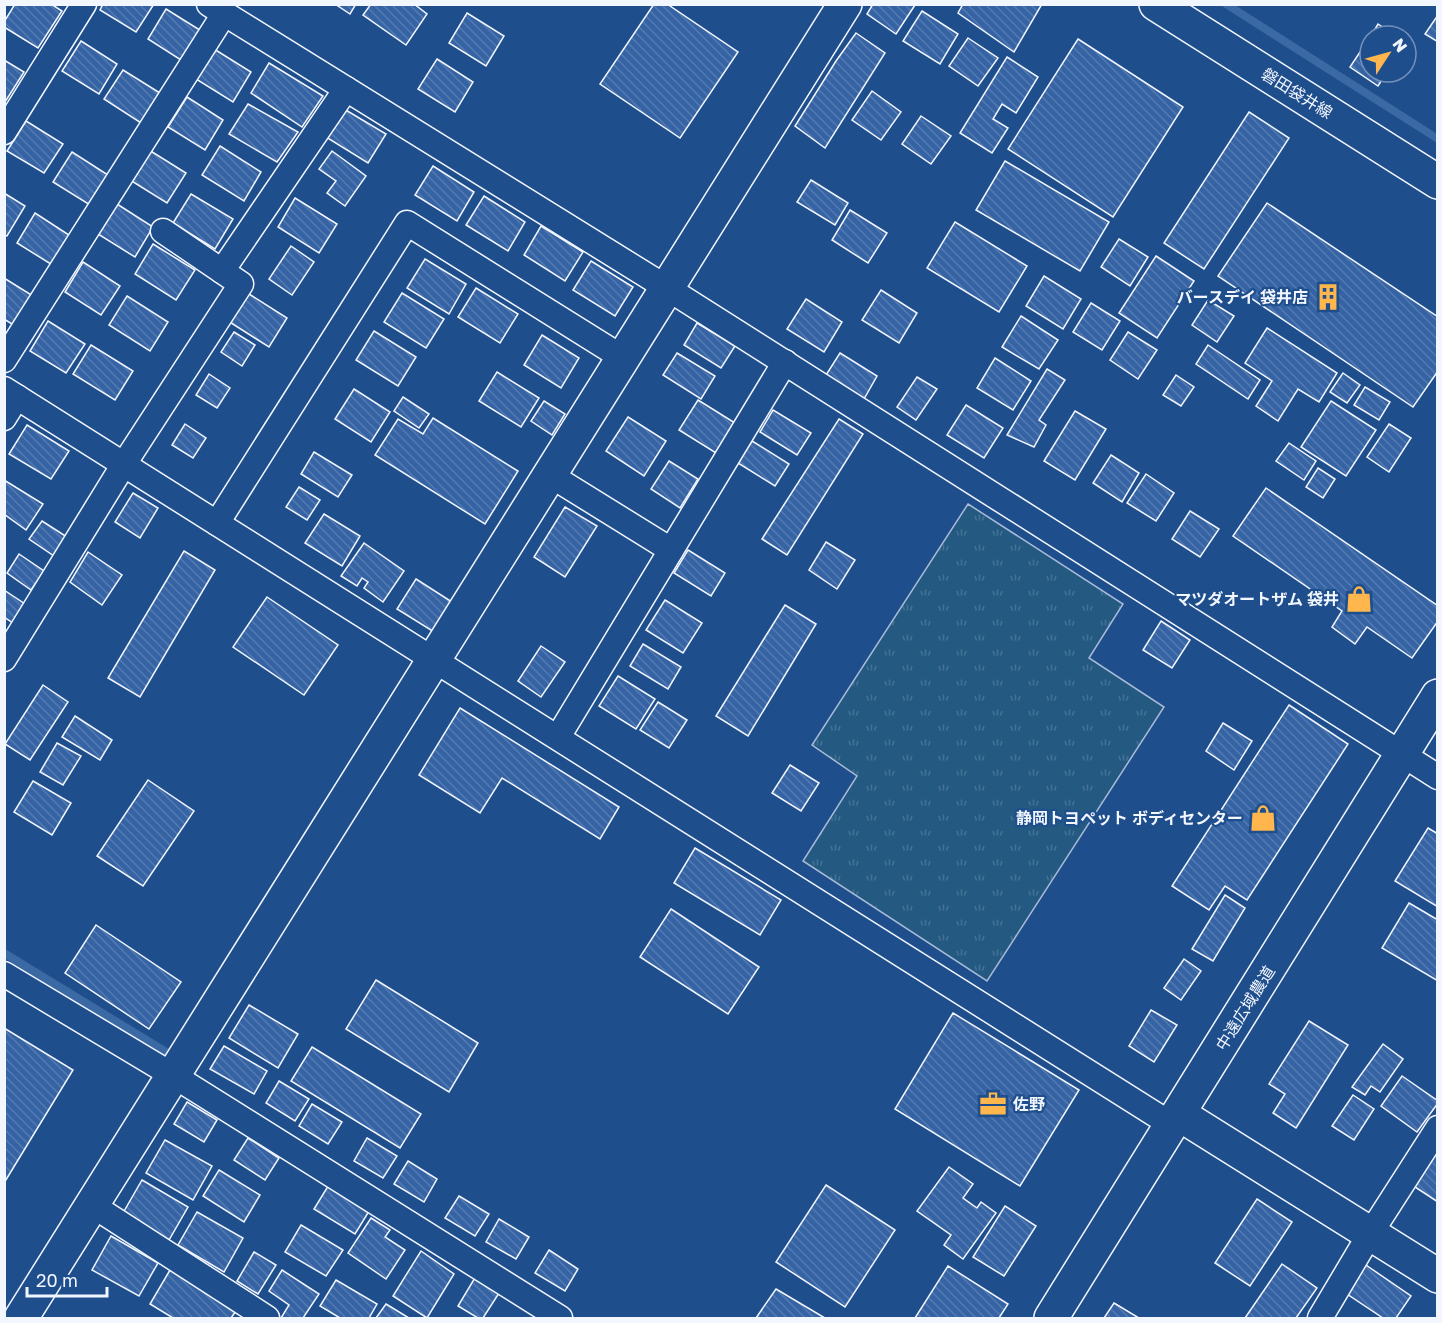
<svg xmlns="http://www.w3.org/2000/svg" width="1442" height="1323" font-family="'Golos Text','Noto Sans JP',sans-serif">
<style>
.grass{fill:url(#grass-tufts);stroke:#a8bbd7;stroke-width:1.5}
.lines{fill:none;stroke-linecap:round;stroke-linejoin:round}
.stream{stroke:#3b69a3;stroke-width:8}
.building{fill:url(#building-back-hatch);stroke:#f2f6ff;stroke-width:1.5}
.street-casing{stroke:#f2f6ff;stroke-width:27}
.secondary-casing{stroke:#f2f6ff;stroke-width:36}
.street{stroke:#1f4e8c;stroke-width:24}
.secondary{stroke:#1f4e8c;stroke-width:33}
.labels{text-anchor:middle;stroke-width:4.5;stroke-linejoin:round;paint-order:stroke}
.street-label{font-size:16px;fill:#f2f6ff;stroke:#1f4e8c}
.poi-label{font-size:16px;font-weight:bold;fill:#f2f6ff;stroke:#1f4e8c;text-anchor:end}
</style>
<defs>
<pattern id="grass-tufts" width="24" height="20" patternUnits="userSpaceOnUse" patternTransform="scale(1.5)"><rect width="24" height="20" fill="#245a82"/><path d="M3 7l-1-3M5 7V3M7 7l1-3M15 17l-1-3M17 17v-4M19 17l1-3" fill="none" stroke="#447295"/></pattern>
<pattern id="building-back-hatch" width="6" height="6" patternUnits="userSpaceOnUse" patternTransform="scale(1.5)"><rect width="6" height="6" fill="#3563a3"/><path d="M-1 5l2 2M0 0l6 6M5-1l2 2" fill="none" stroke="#537ab1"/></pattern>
</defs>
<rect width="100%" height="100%" fill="#1f4e8c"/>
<polygon class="grass" points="968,504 1123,604 1089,658 1164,707 987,981 803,861 857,776 812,745"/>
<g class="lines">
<g class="stream">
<polyline points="1226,4 1438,139"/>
<polyline points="4,953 176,1058"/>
</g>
</g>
<g class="building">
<polygon points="15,4 51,4 62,11 38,48 4,27 4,22"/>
<polygon points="103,4 154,4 136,32 100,10"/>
<polygon points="335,4 356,4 350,14"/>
<polygon points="371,4 414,4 427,14 406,45 363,15"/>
<polygon points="654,4 667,4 738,52 680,138 600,84"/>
<polygon points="873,4 914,4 915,5 896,34 867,14"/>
<polygon points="963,4 1042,4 1014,52 958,13"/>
<polygon points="166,9 203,32 184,62 148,39"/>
<polygon points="922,11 958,34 940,64 903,41"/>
<polygon points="467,13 504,36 486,66 449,43"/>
<polygon points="1438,15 1438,42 1425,34"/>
<polygon points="1378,24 1396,36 1371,36"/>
<polygon points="856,33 885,53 825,148 795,126 836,61"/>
<polygon points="1370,37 1370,72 1387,72 1378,86 1350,67"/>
<polygon points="968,38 998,58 978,86 949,66"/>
<polygon points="1078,39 1183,107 1113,217 1008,149"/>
<polygon points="81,41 117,64 99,94 62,71"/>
<polygon points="214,49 251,72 233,102 196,79"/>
<polygon points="1007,57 1038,77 1016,113 1002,104 993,119 1008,128 992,153 960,133"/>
<polygon points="437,59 473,82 455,112 418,89"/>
<polygon points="4,60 24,72 5,102 4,101"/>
<polygon points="269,63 323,96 302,127 251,93"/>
<polygon points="123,70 160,93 141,123 104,99"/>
<polygon points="872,91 901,112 881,140 852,120"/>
<polygon points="187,97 223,120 205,150 168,127"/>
<polygon points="248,104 298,132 277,162 229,134"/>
<polygon points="344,109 386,134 368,163 326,137"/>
<polygon points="1249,112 1289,138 1204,269 1164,243"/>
<polygon points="921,116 951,136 931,164 902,144"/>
<polygon points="26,121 63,144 44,173 7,151"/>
<polygon points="220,146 261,172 244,201 202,175"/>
<polygon points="149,150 186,173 167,203 130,180"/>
<polygon points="332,151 366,176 345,206 327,193 336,181 319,169"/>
<polygon points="72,152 108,175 90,205 53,182"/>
<polygon points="1005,161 1109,222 1080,271 976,210"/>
<polygon points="433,166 474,192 457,221 415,195"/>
<polygon points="811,180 848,203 835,225 797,202"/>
<polygon points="4,193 25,206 7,236 4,234"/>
<polygon points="191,194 233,219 215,249 173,223"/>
<polygon points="484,196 525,222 508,251 466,225"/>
<polygon points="295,198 337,224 319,253 278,227"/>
<polygon points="1267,203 1438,317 1438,371 1413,407 1218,276"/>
<polygon points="117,204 153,227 135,257 98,234"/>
<polygon points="850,210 887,233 868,263 832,240"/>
<polygon points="35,213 72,237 54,266 17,243"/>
<polygon points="955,222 1027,266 999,312 927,268"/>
<polygon points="541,226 583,252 565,281 524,255"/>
<polygon points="1119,239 1148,257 1130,286 1101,267"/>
<polygon points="153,244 195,270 176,300 135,274"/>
<polygon points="291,246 314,262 292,295 269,279"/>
<polygon points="1156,256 1194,281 1157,338 1119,313"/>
<polygon points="425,259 466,284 449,314 407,288"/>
<polygon points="591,261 633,287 615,316 573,290"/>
<polygon points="83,262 120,286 101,315 65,292"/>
<polygon points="1044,276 1081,299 1063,329 1026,306"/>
<polygon points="4,278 33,296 15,326 4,319"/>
<polygon points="476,288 518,314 500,343 458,317"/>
<polygon points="881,290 917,313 899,343 862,320"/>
<polygon points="246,292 287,318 269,347 228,321"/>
<polygon points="402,293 444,319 426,348 384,322"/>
<polygon points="127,296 168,322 150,351 109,325"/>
<polygon points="806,299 842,322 824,352 787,329"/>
<polygon points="1208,300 1234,316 1217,342 1192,325"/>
<polygon points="1091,303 1120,321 1102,350 1073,332"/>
<polygon points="1021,316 1058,340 1039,369 1002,347"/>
<polygon points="48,321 85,344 66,373 30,351"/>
<polygon points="697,323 735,346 721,368 684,345"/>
<polygon points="1267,328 1337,373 1319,402 1298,389 1278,421 1256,406 1272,381 1245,363"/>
<polygon points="374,331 416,357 398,386 356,360"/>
<polygon points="234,332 255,345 242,366 221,352"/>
<polygon points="1128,332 1157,350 1138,379 1110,360"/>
<polygon points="542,335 579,358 561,388 524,365"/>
<polygon points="91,345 133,371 115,400 73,374"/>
<polygon points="1208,345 1260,380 1248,399 1196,364"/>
<polygon points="677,353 715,376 701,399 663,375"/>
<polygon points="840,353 877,376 864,399 826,375"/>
<polygon points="995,358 1031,381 1013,410 977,388"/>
<polygon points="1047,369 1065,380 1039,420 1046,425 1034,447 1007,435"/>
<polygon points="497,372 539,398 521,427 479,401"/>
<polygon points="1343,373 1360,385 1347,403 1330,392"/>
<polygon points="209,374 230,388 217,408 196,395"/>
<polygon points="1176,375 1194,387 1181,406 1163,395"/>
<polygon points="917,377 937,389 916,420 897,407"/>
<polygon points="1365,387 1390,402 1379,420 1354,405"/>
<polygon points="354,389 390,412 371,442 335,419"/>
<polygon points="403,397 429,414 419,428 394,411"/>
<polygon points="698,400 735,423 716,453 679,430"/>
<polygon points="544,401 565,414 552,435 531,421"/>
<polygon points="1331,401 1376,430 1346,476 1301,447"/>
<polygon points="966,405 1003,428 984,458 947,435"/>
<polygon points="773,410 811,433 797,455 760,432"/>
<polygon points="1075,411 1106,429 1075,480 1044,461"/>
<polygon points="628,417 666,441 644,476 606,451"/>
<polygon points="433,418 518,471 485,524 375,455 398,419 423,434"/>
<polygon points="839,419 863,434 787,555 762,539"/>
<polygon points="185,424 206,438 193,458 172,445"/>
<polygon points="1389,424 1411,438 1389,472 1367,457"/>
<polygon points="27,425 69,451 51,479 9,454"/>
<polygon points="752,441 789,464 775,486 738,463"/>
<polygon points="1289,443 1316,461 1304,480 1276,461"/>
<polygon points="314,452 352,475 338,497 301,474"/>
<polygon points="1111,455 1139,473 1122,502 1093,483"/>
<polygon points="669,461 698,479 680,508 651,489"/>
<polygon points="1318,468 1335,479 1323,498 1306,487"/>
<polygon points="1146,474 1174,493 1156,521 1127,503"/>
<polygon points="4,480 43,504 26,530 4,514"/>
<polygon points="299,487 320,500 307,520 286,507"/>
<polygon points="1266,488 1438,606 1438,621 1412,658 1367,627 1355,644 1332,627 1342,611 1233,536"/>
<polygon points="133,493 158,508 140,538 115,522"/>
<polygon points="565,507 597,526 565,577 534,557"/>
<polygon points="1190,511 1219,529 1200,557 1172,539"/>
<polygon points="324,514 360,536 342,566 305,543"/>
<polygon points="42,521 67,537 54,556 29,539"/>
<polygon points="826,542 855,560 837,589 809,570"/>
<polygon points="364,543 404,571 383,602 364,588 368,582 362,578 357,586 341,576"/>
<polygon points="688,550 725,573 711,596 674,573"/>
<polygon points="184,551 215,570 140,697 108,678"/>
<polygon points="88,552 122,575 102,605 70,582"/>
<polygon points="19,554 44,571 31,590 7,573"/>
<polygon points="416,579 452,602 434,632 397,609"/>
<polygon points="4,590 25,604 13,623 4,617"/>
<polygon points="267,597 338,645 304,695 233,647"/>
<polygon points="665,600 702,623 683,653 646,630"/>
<polygon points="785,605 816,624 748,736 716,716"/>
<polygon points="1161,621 1190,640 1172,668 1143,650"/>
<polygon points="643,644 681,667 668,689 630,666"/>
<polygon points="541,646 565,662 541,697 518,681"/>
<polygon points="618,676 655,699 636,729 599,706"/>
<polygon points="43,685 68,702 30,760 5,744"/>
<polygon points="658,702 687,720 669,748 640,730"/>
<polygon points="1289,705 1348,744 1247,900 1225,886 1209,910 1172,886"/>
<polygon points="460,708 619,807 600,839 502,778 480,813 419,775"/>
<polygon points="75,716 112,740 100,760 62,737"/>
<polygon points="1223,723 1252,741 1234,770 1206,751"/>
<polygon points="57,743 81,756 63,785 40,772"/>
<polygon points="790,765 819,783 801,811 772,793"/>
<polygon points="148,780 194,811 143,886 97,856"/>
<polygon points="33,781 71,803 52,835 14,812"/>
<polygon points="1428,828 1438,834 1438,907 1395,881"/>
<polygon points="695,848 781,900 760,935 674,883"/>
<polygon points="1225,895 1245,908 1213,961 1192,949"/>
<polygon points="1409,903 1438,920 1438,981 1382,948"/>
<polygon points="671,909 759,967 728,1014 640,957"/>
<polygon points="96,925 181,982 149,1029 65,973"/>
<polygon points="1184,959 1201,971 1181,1000 1164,988"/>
<polygon points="376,980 478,1043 449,1092 346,1029"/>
<polygon points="249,1005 298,1034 278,1068 229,1038"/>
<polygon points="1151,1010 1177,1025 1154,1062 1129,1046"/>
<polygon points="953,1013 1079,1090 1020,1186 895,1109"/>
<polygon points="1309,1021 1348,1045 1296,1128 1273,1113 1285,1094 1269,1084"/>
<polygon points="4,1028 73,1070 4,1183"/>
<polygon points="1383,1044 1403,1059 1380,1092 1371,1086 1365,1095 1352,1087"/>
<polygon points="224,1046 267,1071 254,1094 210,1069"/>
<polygon points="312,1047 421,1114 400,1148 291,1081"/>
<polygon points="1402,1076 1438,1101 1438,1103 1417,1132 1381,1106"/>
<polygon points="279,1081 309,1099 295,1121 266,1103"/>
<polygon points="1353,1095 1374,1109 1354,1140 1332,1126"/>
<polygon points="187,1102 217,1120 204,1142 174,1124"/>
<polygon points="312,1104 342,1122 328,1144 299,1126"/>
<polygon points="248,1138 279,1158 265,1180 234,1160"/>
<polygon points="367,1138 397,1156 383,1178 354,1161"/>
<polygon points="165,1140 212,1166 193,1200 146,1173"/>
<polygon points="1438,1146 1438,1202 1412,1185"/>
<polygon points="408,1161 437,1179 424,1202 394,1184"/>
<polygon points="949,1167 973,1184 963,1198 977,1208 981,1202 996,1213 963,1259 944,1245 951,1235 917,1211"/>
<polygon points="219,1170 260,1195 244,1222 203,1196"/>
<polygon points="142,1180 188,1207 169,1240 123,1213"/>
<polygon points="330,1183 371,1208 355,1234 314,1209"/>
<polygon points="826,1185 895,1230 845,1307 776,1262"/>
<polygon points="459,1196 489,1214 475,1236 445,1218"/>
<polygon points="1257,1199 1292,1222 1250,1286 1215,1263"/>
<polygon points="1005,1206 1036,1226 1004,1276 973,1257"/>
<polygon points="197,1212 243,1238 224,1272 178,1245"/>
<polygon points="371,1218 390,1230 385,1237 405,1250 386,1279 348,1253"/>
<polygon points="499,1219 529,1237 516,1259 486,1242"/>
<polygon points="301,1225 343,1250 326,1276 285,1252"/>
<polygon points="111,1236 158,1263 139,1296 92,1270"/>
<polygon points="549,1250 578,1269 565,1291 535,1273"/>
<polygon points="421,1251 454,1274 427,1318 393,1296"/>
<polygon points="254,1252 276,1265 258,1294 237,1281"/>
<polygon points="1363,1263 1411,1296 1396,1318 1383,1318 1344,1292"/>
<polygon points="1282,1264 1317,1288 1296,1318 1245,1318"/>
<polygon points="948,1266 1008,1304 999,1318 915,1318"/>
<polygon points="170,1270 236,1311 231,1318 173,1318 150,1304"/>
<polygon points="282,1270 319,1294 303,1318 281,1318 289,1305 269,1291"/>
<polygon points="476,1276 501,1290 483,1318 478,1318 458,1306"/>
<polygon points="336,1280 377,1304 369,1318 340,1318 320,1306"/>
<polygon points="776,1289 825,1318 756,1318"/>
<polygon points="1114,1303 1139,1318 1104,1318"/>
<polygon points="386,1304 409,1318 376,1318"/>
</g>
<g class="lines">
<defs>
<g id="street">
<polyline points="209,4 667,288 1438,777"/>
<polyline points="4,132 84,4"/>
<polyline points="222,271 346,89"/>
<polyline points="4,360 224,14"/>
<polyline points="4,389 1172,1125"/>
<polyline points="4,418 17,397"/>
<polyline points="550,475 671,550"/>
<polyline points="217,523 407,223 623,358"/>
<polyline points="4,659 124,464 241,284 163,231"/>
<polyline points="558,737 785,362"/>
<polyline points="4,974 174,1076 560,1318"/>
<polyline points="92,1205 267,1318"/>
<polyline points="1320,1318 1370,1234 1438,1128"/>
</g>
<g id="secondary">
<polyline points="1156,4 1438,182"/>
<polyline points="1179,1114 1438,1276"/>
<polyline points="21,1318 845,4"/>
<polyline points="1051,1318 1438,696"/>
</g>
</defs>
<use href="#street" class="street-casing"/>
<use href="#secondary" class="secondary-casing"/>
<use href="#street" class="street"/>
<use href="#secondary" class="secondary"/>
</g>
<defs>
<symbol id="building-bare" viewBox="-9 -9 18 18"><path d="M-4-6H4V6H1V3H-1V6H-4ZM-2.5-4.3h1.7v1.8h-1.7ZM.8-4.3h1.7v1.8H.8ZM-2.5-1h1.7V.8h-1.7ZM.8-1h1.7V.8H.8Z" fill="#ffb74d" stroke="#1f4e8c" stroke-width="2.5" paint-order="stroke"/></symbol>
<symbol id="shop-bare" viewBox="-9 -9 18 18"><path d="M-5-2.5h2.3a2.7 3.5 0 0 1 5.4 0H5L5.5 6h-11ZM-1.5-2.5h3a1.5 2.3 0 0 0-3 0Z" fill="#ffb74d" stroke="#1f4e8c" stroke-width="2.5" paint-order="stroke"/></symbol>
<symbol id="office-bare" viewBox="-9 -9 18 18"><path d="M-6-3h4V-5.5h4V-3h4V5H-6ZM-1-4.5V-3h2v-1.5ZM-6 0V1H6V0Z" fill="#ffb74d" stroke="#1f4e8c" stroke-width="2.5" paint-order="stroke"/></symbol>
</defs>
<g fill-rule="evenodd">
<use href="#building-bare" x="1309" y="278" width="38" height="38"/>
<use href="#shop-bare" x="1340" y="580" width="38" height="38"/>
<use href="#shop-bare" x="1244" y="799" width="38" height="38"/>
<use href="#office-bare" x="974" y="1085" width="38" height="38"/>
</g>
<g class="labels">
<g class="street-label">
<text transform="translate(1297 93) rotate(32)" y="6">磐田袋井線</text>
<text transform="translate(1245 1008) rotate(-58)" y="6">中遠広域農道</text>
</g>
<g class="poi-label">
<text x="1308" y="303">バースデイ 袋井店</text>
<text x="1339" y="605">マツダオートザム 袋井</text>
<text x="1243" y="824">静岡トヨペット ボディセンター</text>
<text x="1013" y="1110" text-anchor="start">佐野</text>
</g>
</g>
<rect width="1442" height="1323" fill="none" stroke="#f2f6ff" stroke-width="12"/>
<g transform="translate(1388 54) rotate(54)"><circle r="28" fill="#1f4e8c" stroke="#7391ba" stroke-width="1.5"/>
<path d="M0-4.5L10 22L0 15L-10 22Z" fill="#ffb74d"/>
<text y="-9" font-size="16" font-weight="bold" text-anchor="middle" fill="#f2f6ff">N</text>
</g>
<path d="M27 1287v9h80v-9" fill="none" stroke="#f2f6ff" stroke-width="3"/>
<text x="36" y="1287" font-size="18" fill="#f2f6ff" stroke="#1f4e8c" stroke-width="4.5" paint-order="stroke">20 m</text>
</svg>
